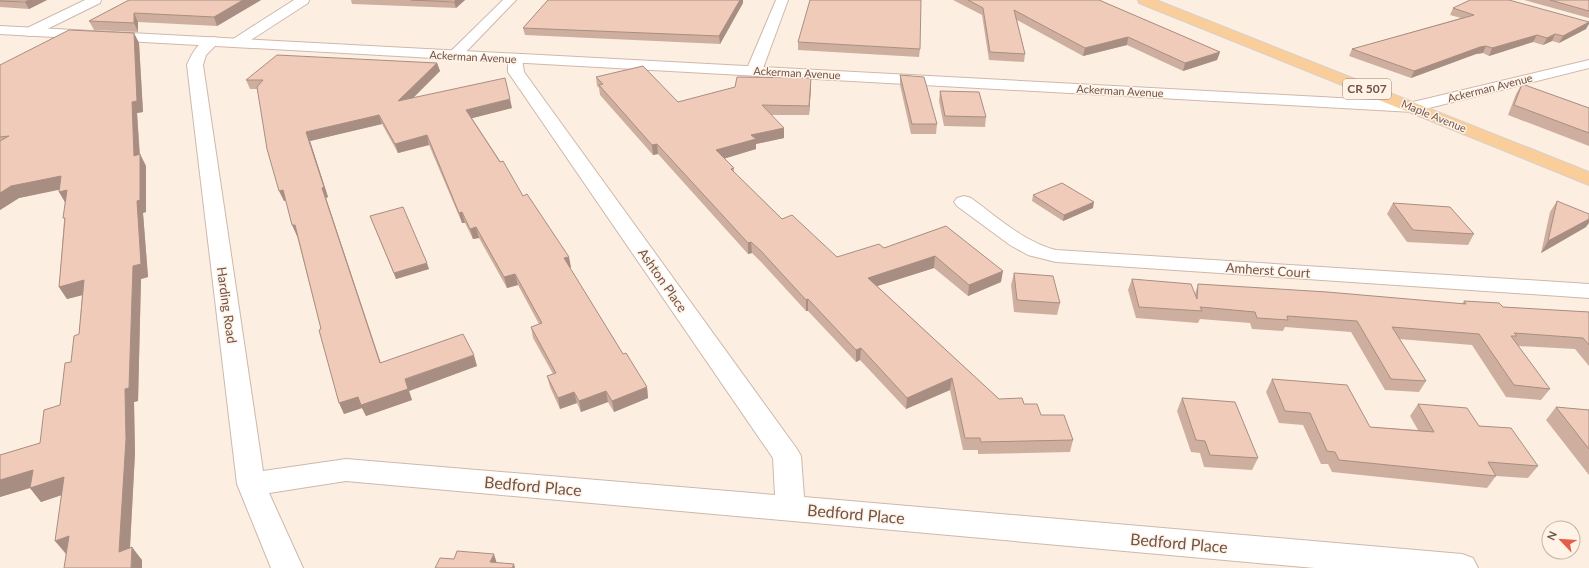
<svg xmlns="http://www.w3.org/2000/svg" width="1589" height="568" font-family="Lato,sans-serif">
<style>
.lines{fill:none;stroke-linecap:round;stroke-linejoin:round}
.street-casing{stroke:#ceb8ab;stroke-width:2}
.secondary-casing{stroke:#d1b7a9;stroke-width:2}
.primary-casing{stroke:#d8cfcc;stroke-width:2}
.street{fill:#fff;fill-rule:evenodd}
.secondary{fill:#fff;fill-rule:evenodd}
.primary{fill:#f9ce9a;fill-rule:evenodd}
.wall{fill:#ceaf9f}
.shaded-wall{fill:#a88e82}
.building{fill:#f0cbb9;stroke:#a88e82}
.labels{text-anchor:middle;stroke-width:3;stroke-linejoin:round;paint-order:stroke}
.far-street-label{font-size:11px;fill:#725449;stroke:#fff3e7}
.shield{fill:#fff3e7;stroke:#9c8478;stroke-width:1}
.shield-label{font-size:12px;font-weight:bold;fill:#725449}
.street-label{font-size:13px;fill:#725449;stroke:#fff3e7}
.near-street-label{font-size:16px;fill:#725449;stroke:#fff3e7}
</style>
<rect width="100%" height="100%" fill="#fcefe1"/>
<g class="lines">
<defs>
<g id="street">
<polygon points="85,0 101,0 100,3 35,35 30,36 25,35 23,32 25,29"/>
<polygon points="294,0 309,0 308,3 243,45 238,46 233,45 231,42 233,39"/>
<polygon points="503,0 516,0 459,59 454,60 449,59 447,56 449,53"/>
<polygon points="776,0 788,0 762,71 759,74 754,76 749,74 746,71"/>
<path d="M213 37 218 38 220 41 206 55 203 65 263 471 346 459 775 495 773 458 508 72V59L510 56 515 55 520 56 522 59 524 72 797 449 801 456 804 497 1462 554 1473 558 1478 568H1315L346 481 269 493 303 568H271L237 484 187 65C192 53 199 40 213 37Z"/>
<path d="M964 196 971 198C997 217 1024 242 1056 250L1589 284V298L1056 262 1028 255 1010 245 957 206 954 202 957 198Z"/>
</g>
<polygon id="secondary" points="0,26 1413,102 1589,60 1589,68 1413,112 0,34"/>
<polygon id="primary" points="1138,0 1156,0 1589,172 1589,185 1139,3"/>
</defs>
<use href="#street" class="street-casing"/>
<use href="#secondary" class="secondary-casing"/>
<use href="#primary" class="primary-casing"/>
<use href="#street" class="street"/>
<use href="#secondary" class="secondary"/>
<use href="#primary" class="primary"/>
</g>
<g class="wall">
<polygon points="0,0 47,0 29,9 0,7"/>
<polygon points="129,0 261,0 217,26 138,22 138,32 94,30 89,21"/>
<polygon points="351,0 465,0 456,8 352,4"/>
<polygon points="548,0 743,0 743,3 720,44 525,35 523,28"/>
<polygon points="953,0 1099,0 1220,52 1217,60 1183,71 1127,45 1083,56 1017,20 1025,54 1024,62 989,60 982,15"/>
<polygon points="1524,0 1589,0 1589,18"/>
<polygon points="1453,8 1586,29 1559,43 1552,41 1543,45 1533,42 1489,56 1483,53 1476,54 1411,78 1349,56 1352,49 1461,18 1450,15"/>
<polygon points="134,33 139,43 143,112 137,113 140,154 146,166 146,212 143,213 148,277 141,279 138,401 134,402 135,453 130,548 142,560 66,554 61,495 41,502 30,488 0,497 0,455 40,443 60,405 79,334 82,295 67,299 59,287 64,221 65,202 59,189 19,198 0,210 0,65"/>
<polygon points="798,42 920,49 919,57 798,50"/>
<polygon points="437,63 440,71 413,98 512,108 472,118 523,196 571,267 570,268 623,354 647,387 648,398 614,412 608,402 581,412 577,403 560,409 550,387 547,376 553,374 533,338 531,327 539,324 518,285 507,288 479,238 473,239 465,223 462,223 429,145 398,153 382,124 310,141 328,197 326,198 381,363 477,366 409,391 412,400 366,416 362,408 344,414 321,329 297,236 286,200 284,201 257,89 250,89 246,80"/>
<polygon points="900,75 937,124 936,134 911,134 900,85"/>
<polygon points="596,77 678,102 811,87 809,115 771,115 784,138 756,144 756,149 724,158 734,168 734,172 782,219 837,257 884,248 946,226 1001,282 968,296 934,268 877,286 999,399 1024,404 1041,415 1073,440 1070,452 978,454 978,450 963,450 950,390 906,409 860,360 856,362 808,311 806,311 761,262 752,253 748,254 658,154 653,155 600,95 599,88 597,86"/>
<polygon points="1522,84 1589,108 1589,146 1508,115 1516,94"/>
<polygon points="940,91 986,117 985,127 944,126 939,101"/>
<polygon points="1033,195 1093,208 1063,221 1032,201"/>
<polygon points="1557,201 1586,227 1541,253 1550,212"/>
<polygon points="1393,203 1474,234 1468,245 1407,242 1387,214"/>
<polygon points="370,216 429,269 396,279"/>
<polygon points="1014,273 1060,303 1057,315 1014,312 1011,285"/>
<polygon points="1132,279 1195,294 1198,284 1462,304 1464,301 1503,307 1589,312 1589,366 1575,349 1518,346 1550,389 1541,400 1506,397 1472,345 1399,339 1426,381 1419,392 1385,390 1351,332 1285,327 1283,331 1252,329 1250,323 1200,319 1198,323 1136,318 1128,290"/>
<polygon points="1272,379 1370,427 1418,430 1410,416 1418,404 1479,426 1538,466 1528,478 1496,476 1487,488 1332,472 1328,464 1321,464 1303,425 1279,423 1266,392"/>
<polygon points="1182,398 1258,458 1252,470 1204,467 1200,453 1191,452 1177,411"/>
<polygon points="1556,407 1589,410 1589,475 1546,420"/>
</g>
<g class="shaded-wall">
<polygon points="29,0 47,0 29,9 25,2"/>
<polygon points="243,0 261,0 217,26 214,17"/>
<polygon points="456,0 465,0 456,8 454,2"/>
<polygon points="739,0 743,0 743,3 720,44 719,36"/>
<polygon points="134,13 138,22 138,32 134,23"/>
<polygon points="1589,22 1589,24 1586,29 1559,43 1563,36"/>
<polygon points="134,33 139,43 143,112 137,113 140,162 140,154 146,166 146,212 143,213 148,277 141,279 138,401 134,402 135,453 129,565 119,552 125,389 133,266 134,156 132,102"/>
<polygon points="1555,34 1552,41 1543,45 1547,38"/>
<polygon points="1537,35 1533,42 1489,56 1492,48"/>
<polygon points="1128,37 1127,45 1083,56 1085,48"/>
<polygon points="1486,46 1483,53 1476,54 1411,78 1414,71 1480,47"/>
<polygon points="1220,52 1217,60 1183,71 1185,63"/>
<polygon points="437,63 440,71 401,110 398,101"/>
<polygon points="811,78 811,87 809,115 809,106"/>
<polygon points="510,99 512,108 469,119 466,110"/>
<polygon points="379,115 382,124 310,141 328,197 326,198 384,374 380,363 322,188 306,132"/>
<polygon points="784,128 784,138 756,144 756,149 717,161 716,150 751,135"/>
<polygon points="427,135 429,145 398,153 395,144"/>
<polygon points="657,144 658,154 653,155 652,145"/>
<polygon points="61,176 68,188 19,198 0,210 0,193 11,186"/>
<polygon points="67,190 66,204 59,192"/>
<polygon points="283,190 287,200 284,201 279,191"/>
<polygon points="1094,202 1093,208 1063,221 1064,215"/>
<polygon points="462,212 465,223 462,223 459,213"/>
<polygon points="1589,219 1589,223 1586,227 1541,253 1548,241"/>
<polygon points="292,225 295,225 299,235 297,236"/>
<polygon points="476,227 479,238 473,239 470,229"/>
<polygon points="751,242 752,253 748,254 748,243"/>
<polygon points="935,256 934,268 868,289 868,278"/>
<polygon points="569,257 571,267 567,269 564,258"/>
<polygon points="427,263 429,269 396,279 394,273"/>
<polygon points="1003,271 1001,282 968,296 969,285"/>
<polygon points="515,274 518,285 507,288 504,277"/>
<polygon points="84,280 91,293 67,299 59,287"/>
<polygon points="808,299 808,311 806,311 806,300"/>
<polygon points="861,348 860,360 856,362 856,350"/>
<polygon points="474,355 477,366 409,391 412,400 366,416 362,408 344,414 339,403"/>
<polygon points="952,378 950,390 906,409 907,398"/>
<polygon points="647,387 648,398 614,412 612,401"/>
<polygon points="606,391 608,402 581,412 579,401"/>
<polygon points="574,392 577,403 560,409 558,398"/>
<polygon points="33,470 43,484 0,497 0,480"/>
<polygon points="64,477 74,491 41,502 30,488"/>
<polygon points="69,536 66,554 55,541"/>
<polygon points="132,547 142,560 142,568 131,568"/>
<polygon points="494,554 498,567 490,562"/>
<polygon points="514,564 515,568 512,568"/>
</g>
<g class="building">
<polygon points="0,0 29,0 25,2 0,1"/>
<polygon points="129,0 243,0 214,17 134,13 134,23 89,21"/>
<polygon points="411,0 456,0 454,2"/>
<polygon points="548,0 740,0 719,36 523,28"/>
<polygon points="810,0 921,0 920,49 798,42"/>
<polygon points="968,0 1099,0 1220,52 1185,63 1128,37 1085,48 1014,10 1025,54 990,52 983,8"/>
<polygon points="1470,0 1509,0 1589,22 1563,36 1555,34 1547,38 1537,35 1492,48 1486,46 1480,47 1414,71 1352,49 1474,15 1453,8"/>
<polygon points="1550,0 1589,0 1589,11"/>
<polygon points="69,30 134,33 137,101 132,102 134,156 140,154 140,200 137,201 141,264 133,266 129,388 125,389 126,439 119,552 132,547 131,568 64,568 69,536 55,541 64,477 30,488 33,470 0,480 0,455 40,443 44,410 60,405 65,363 71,362 74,336 79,334 84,280 59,287 65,218 63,218 67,190 59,192 61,176 11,186 0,193 0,141 9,136 0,137 0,65"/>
<polygon points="277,55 437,63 398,101 505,78 510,99 466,110 500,162 503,161 523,196 527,194 569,257 564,258 623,354 626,353 647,387 612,401 606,391 579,401 574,392 558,398 547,376 556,373 531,327 542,323 515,274 504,277 476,227 470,229 462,212 459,213 427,135 395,144 379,115 306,132 324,187 322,188 380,363 463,334 474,355 405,379 408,389 361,405 358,397 339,403 319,330 321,329 295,225 292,225 283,190 279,191 267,149 257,87 263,80 246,80"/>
<polygon points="643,66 678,102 735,87 737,77 811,78 809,106 762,105 784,128 751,135 756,139 716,150 734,168 731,169 782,219 792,215 837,257 879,244 884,248 946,226 1003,271 969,285 935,256 868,278 999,399 1022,398 1024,404 1037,404 1041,415 1064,415 1073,440 981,442 980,438 965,438 952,378 907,398 861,348 856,350 808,299 806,300 761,251 751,242 748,243 657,144 652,145 599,85 603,84 596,77"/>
<polygon points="900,75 924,77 937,124 912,124"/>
<polygon points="1522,84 1589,108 1589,133 1514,105"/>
<polygon points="940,91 979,92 986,117 945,116"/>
<polygon points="1062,183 1094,202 1064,215 1033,195"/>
<polygon points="1557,201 1589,214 1589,219 1548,241"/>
<polygon points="1393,203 1450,207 1474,234 1413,230"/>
<polygon points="403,207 427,263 394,273 370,216"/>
<polygon points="1014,273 1053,276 1060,303 1017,300"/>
<polygon points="1132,279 1191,284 1197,299 1198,284 1327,292 1466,304 1464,301 1499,303 1503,307 1589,312 1589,345 1583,338 1514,333 1517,336 1511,336 1550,389 1514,385 1479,334 1392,327 1426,381 1391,379 1357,321 1287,316 1288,320 1257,318 1255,312 1200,307 1202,311 1139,307"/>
<polygon points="1272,379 1347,385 1370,427 1434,432 1418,404 1467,408 1479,426 1511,428 1538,466 1488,462 1496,476 1339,460 1335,452 1327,451 1310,413 1285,411"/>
<polygon points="1182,398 1235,402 1258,458 1210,455 1205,441 1196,440"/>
<polygon points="1556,407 1589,410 1589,449"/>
<polygon points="457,551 494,554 490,562 514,564 512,568 435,568 440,558 454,559"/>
</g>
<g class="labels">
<g class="far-street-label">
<text transform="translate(473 57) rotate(3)" y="4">Ackerman Avenue</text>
<text transform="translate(797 73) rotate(3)" y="4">Ackerman Avenue</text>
<text transform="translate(1490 88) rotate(-14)" y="4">Ackerman Avenue</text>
<text transform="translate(1120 91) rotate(3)" y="4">Ackerman Avenue</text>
<text transform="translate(1434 116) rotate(22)" y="4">Maple Avenue</text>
</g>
<rect class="shield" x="1343" y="79" width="48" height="20" rx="3"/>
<g class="shield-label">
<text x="1367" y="93">CR 507</text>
</g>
<g class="street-label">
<text transform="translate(1268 270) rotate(4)" y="5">Amherst Court</text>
<text transform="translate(663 280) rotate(55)" y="5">Ashton Place</text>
<text transform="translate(227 305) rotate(82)" y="5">Harding Road</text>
</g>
<g class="near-street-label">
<text transform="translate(533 486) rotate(5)" y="6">Bedford Place</text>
<text transform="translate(856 514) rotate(5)" y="6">Bedford Place</text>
<text transform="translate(1179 543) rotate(5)" y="6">Bedford Place</text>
</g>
</g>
<g transform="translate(1561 540) rotate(295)"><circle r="19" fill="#fff3e7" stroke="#c7b3a8"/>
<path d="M0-3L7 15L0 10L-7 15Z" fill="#e45e48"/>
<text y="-6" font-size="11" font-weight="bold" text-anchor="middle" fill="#725449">N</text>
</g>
</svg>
